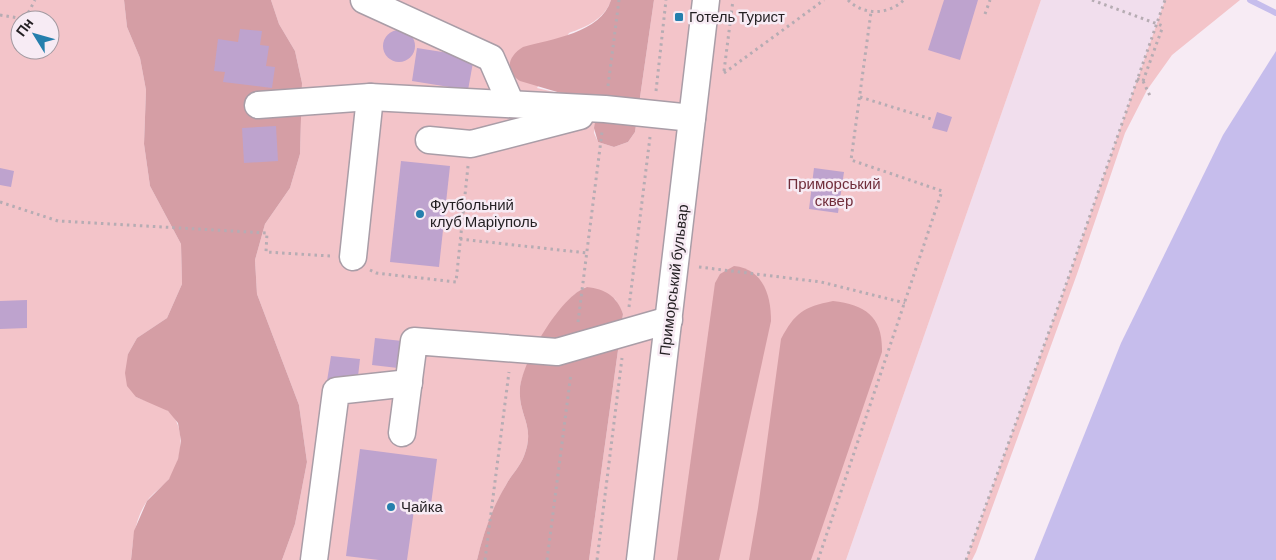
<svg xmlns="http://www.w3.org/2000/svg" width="1276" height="560" font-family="Barlow,sans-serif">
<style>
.built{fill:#f1deed}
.green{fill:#f3c4c9;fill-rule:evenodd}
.forest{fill:#d59ea5}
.water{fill:#c6bdec}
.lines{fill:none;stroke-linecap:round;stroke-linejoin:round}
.stream{stroke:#c6bdec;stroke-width:6}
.building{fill:#bea3ce}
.minor-casing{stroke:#a99da7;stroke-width:29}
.path{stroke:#b6acb3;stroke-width:3;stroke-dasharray:2.5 4;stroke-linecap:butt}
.minor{stroke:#fff;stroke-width:26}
.path-bridge{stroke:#b6acb3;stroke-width:3;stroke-dasharray:2.5 4;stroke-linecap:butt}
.poi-dot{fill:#257fad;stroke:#f7ebf4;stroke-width:2}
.labels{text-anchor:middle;stroke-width:5;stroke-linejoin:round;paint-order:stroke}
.poi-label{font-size:15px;fill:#231f22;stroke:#f7ebf4;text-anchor:start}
.park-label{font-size:15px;fill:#702d3a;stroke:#f7ebf4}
.street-label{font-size:15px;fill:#231f22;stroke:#f7ebf4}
</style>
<rect width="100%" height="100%" fill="#f7ebf4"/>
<polygon class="built" points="1041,0 1165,0 1062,296 966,560 846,560"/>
<g class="green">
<path d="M0 0H124L127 27 140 58 146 90 144 144 150 186 181 244 182 284 167 318 137 338 128 354 136 397C145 401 160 404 168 411 187 426 182 461 169 479 163 487 153 492 147 501 135 519 133 539 131 560H0ZM20 20H50V50H20Z"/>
<path d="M271 0H611C605 19 586 27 569 33L537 88 571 96 596 117 594 133 598 142 614 147 628 142 635 132 654 0H693L626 560H589L623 314 615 299 587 287C563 294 522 365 520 389 518 416 536 425 524 456 520 467 511 475 506 485 492 509 483 534 477 560H282L295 524 307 462 299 405 257 294 255 260 265 224 290 188 300 154 302 83 295 51 279 24Z"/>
<polygon points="719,0 1041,0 846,560 653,560"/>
<polygon points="1165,0 1240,0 1172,55 1147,90 1125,133 1077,274 976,552 972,560 966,560 1062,296"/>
</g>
<g class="forest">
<polygon points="124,0 271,0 279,24 295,51 302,83 300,154 290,188 265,224 255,260 257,294 299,405 307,462 295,524 282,560 131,560 134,531 147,501 169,479 178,459 181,441 178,423 168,411 136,397 127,386 125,373 128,354 137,338 167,318 182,284 181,244 150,186 144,144 146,90 140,58 127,27"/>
<path d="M611 0H654L635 132 628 142 614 147 598 142 594 128 596 117 571 96 520 81C504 71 508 56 523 47 551 39 601 33 611 0Z"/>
<path d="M734 266C763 269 771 295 771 321L719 560H677L715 283 720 274Z"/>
<path d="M587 287C605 289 617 296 623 314L589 560H477C483 534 492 508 506 485 511 475 520 467 524 456 536 425 518 416 520 389 522 362 561 295 587 287Z"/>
<path d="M833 301C866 305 883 317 882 352L811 560H749L758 508 781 339C795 313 803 307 833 301Z"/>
</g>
<polygon class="water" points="1276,51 1276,560 1034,560 1121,343 1223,135"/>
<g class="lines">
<polyline class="stream" points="1250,0 1276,13"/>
</g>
<g class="building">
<polygon points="944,0 978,0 960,60 928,50"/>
<polygon points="240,29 262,31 260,45 269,46 266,66 275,67 272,88 223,82 225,72 214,71 218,39 238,42"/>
<circle cx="399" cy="46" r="16"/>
<polygon points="417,48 474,57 468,90 412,81"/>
<polygon points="937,112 952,117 947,132 932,128"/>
<polygon points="276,126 278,161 244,163 242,128"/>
<polygon points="401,161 450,166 439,267 390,262"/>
<polygon points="0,168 14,171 11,187 0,185"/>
<polygon points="814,168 844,172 838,213 809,209"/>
<polygon points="27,300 27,328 0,329 0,301"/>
<polygon points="375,338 402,341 398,368 372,365"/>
<polygon points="331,356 360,359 357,385 327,381"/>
<polygon points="360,449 437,459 430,512 414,510 407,560 379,560 346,556"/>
</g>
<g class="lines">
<defs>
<g id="minor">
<polyline points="364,0 491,58 511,104"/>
<polyline points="258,105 370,97 605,109 692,118"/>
<polyline points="429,140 471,144 580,116"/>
<polyline points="353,257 370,97"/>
<polyline points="402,433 414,341 557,352 669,320"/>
<polyline points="314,560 336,391 409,383"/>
<polyline points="640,560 706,0"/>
</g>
</defs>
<use href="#minor" class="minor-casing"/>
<g class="path">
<path d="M848 0C864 16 888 15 904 0"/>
<polyline points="985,14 990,0"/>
<polyline points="0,15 25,19 35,0"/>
<polyline points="724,71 733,0"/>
<polyline points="724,73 824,0"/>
<polyline points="1137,79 1143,81 1151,98"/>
<polyline points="1143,81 1163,26"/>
<polyline points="608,86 619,0"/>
<polyline points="656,91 666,0"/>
<polyline points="860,97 931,119"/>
<polyline points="0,202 58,221 267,233 266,252 330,256"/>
<polyline points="460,239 587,253"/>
<polyline points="699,267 821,282 905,303"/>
<polyline points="370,270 376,273 456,282 468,166"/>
<polyline points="629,307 650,137"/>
<polyline points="578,322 602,132"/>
<polyline points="485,560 509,372"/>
<polyline points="547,560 571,373"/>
<polyline points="597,560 622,358"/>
<polyline points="818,560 942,191 851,160 871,12"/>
<polyline points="966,560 1062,296 1165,0"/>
</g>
<use href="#minor" class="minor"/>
<polyline class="path-bridge" points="1092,0 1163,26"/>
</g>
<g class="poi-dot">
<rect x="674" y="12" width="10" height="10" rx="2.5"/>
<circle cx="420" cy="214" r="5"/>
<circle cx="391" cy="507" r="5"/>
</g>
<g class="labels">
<g class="poi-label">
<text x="689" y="22">Готель Турист</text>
<text x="430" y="210">Футбольний<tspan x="430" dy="17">клуб Маріуполь</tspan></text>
<text x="401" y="512">Чайка</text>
</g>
<g class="park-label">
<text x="834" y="189">Приморський<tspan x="834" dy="17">сквер</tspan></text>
</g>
<g class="street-label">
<text transform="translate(674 280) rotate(-83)" y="5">Приморський бульвар</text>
</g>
</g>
<g transform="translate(35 35) rotate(307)"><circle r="24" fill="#f7ebf4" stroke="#a299a0"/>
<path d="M0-4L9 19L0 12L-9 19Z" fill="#257fad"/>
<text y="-8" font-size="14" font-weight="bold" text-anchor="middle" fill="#231f22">Пн</text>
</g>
</svg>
